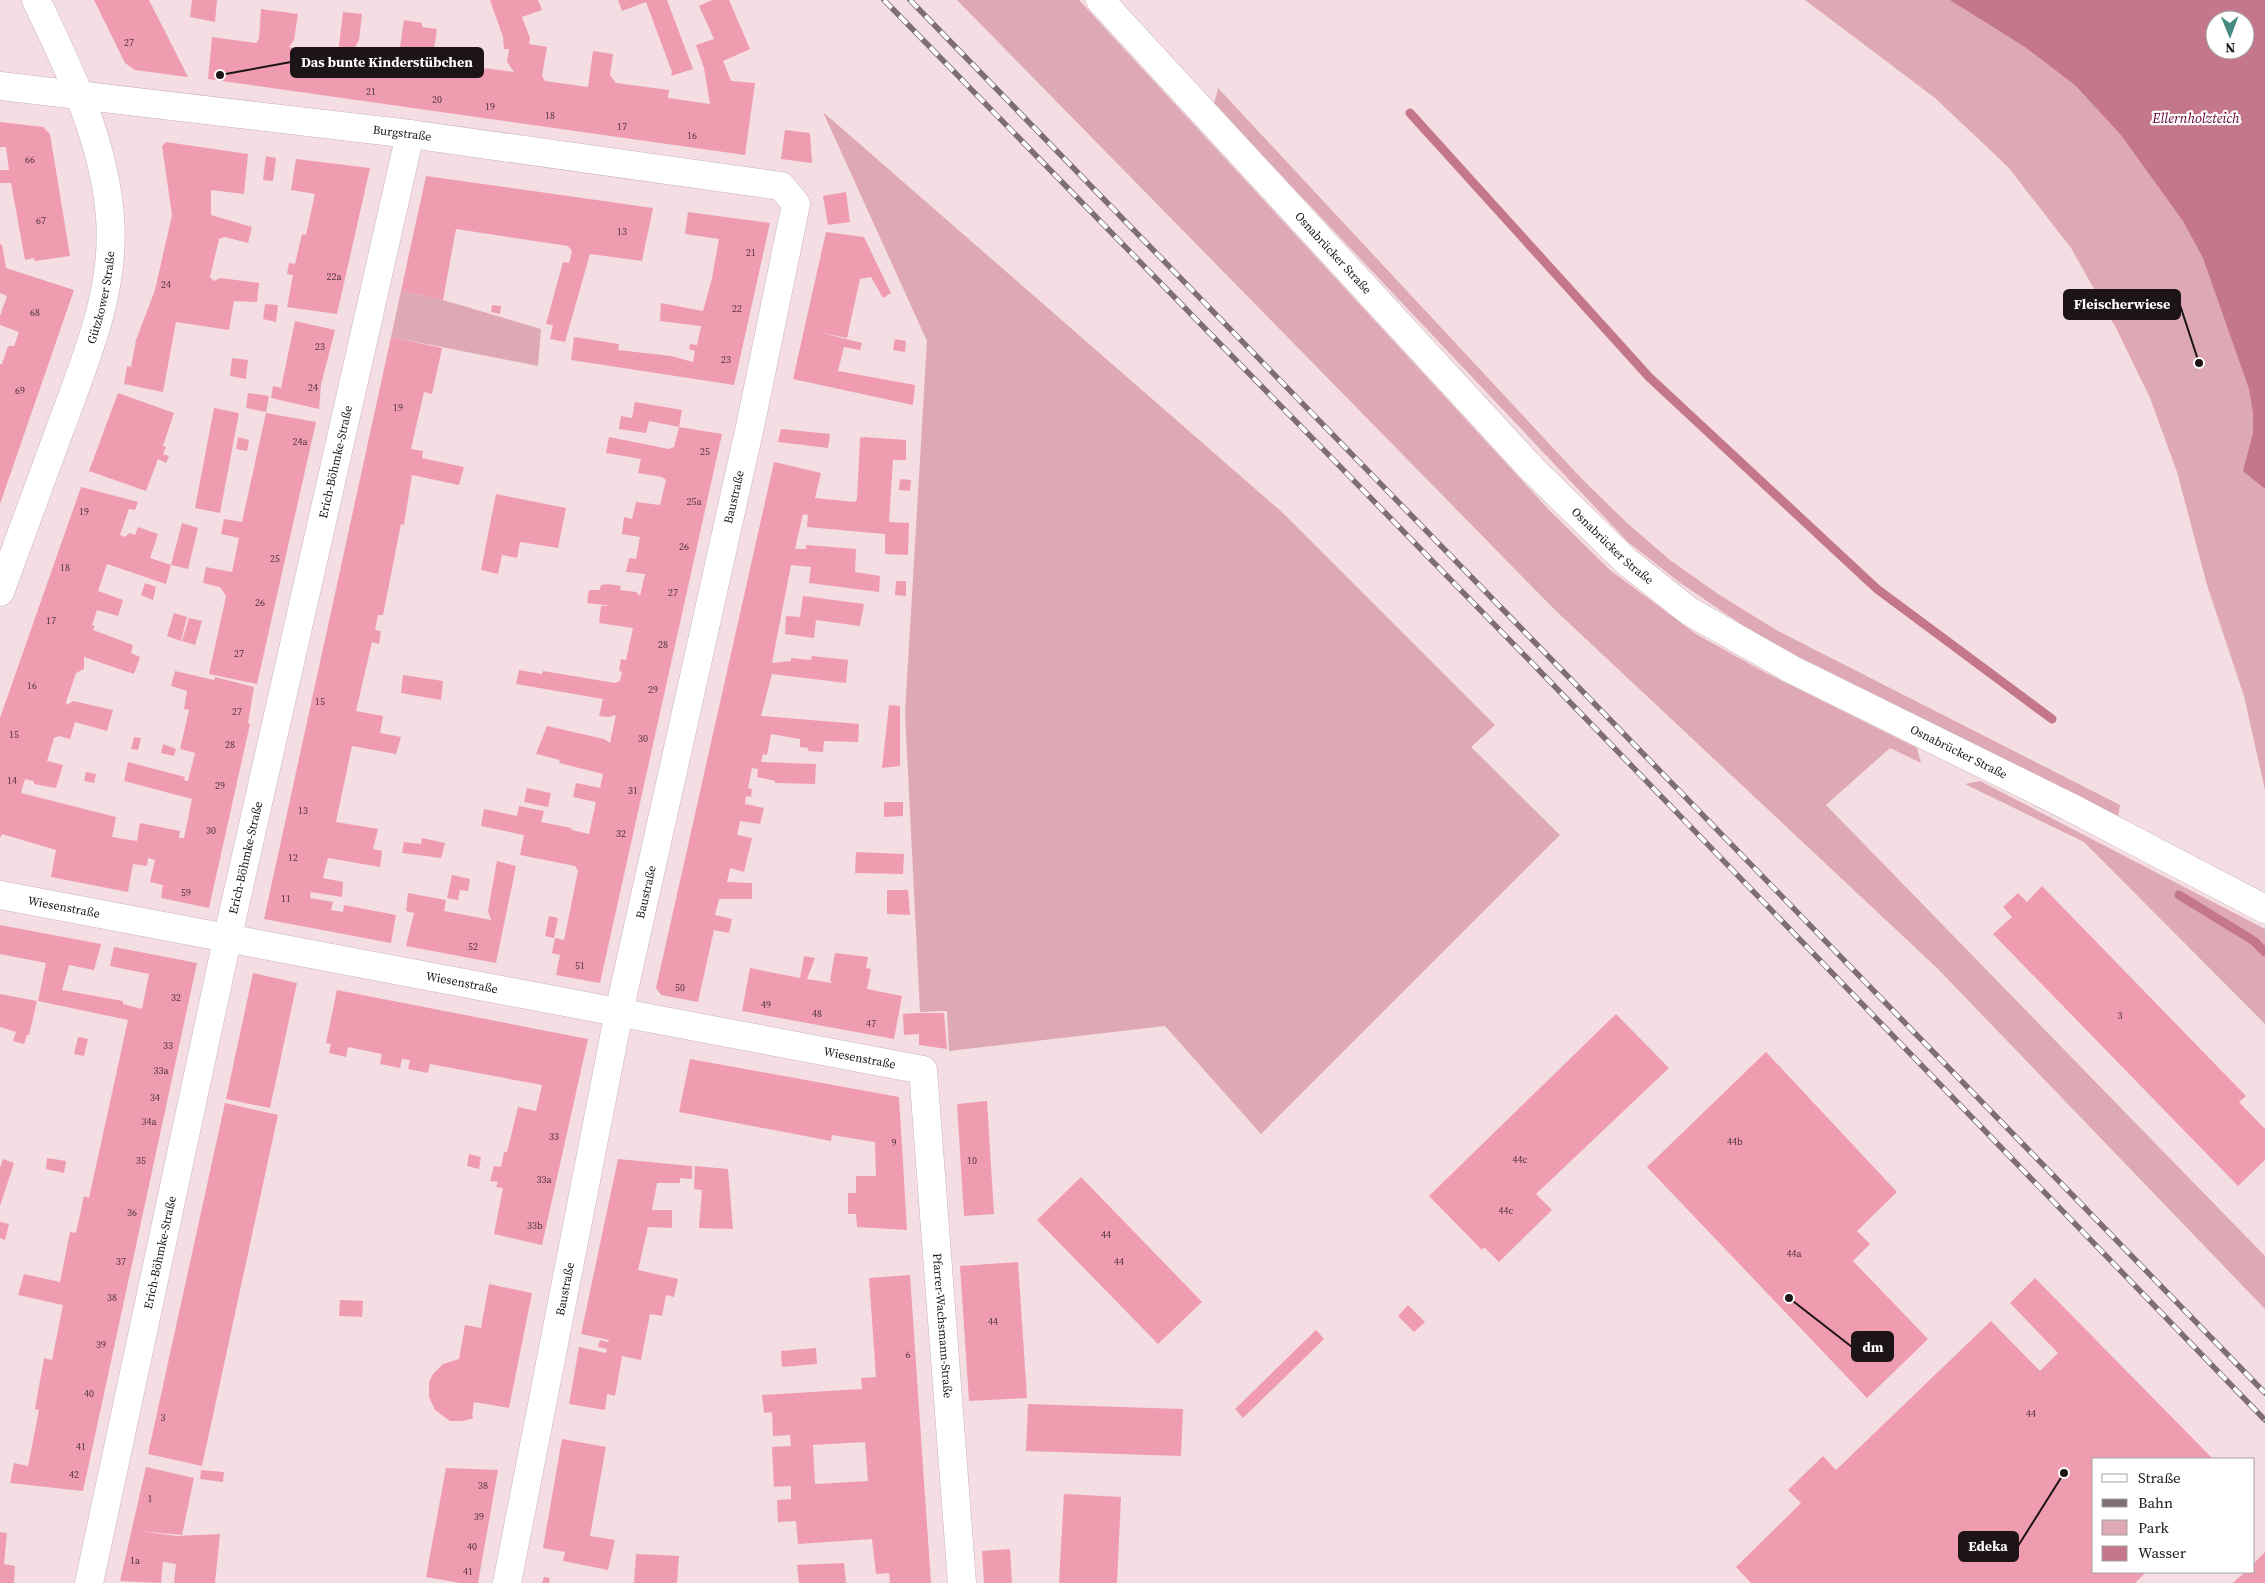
<svg xmlns="http://www.w3.org/2000/svg" width="2265" height="1583" font-family="'Source Serif 4',serif">
<style>
.green{fill:#dfa8b5;fill-rule:evenodd}
.water{fill:#c4768b;fill-rule:evenodd}
.lines{fill:none;stroke-linecap:round;stroke-linejoin:round}
.stream{stroke:#c4768b;stroke-width:9}
.building{fill:#ef9cb1;fill-rule:evenodd}
.minor-casing{stroke:#c9b3b8;stroke-width:29}
.major-casing{stroke:#c9b3b8;stroke-width:29}
.minor{stroke:#fff;stroke-width:28}
.major{stroke:#fff;stroke-width:28}
.rail-casing{stroke:#7c6e72;stroke-width:5.5}
.rail{stroke:#fff;stroke-width:4;stroke-dasharray:11;stroke-linecap:butt}
.labels{text-anchor:middle;stroke-width:4.5;stroke-linejoin:round;paint-order:stroke}
.number-label{font-size:10px;fill:#51363d}
.street-label{font-size:12px;fill:#1c1416;stroke:#fff}
.water-label{font-size:14px;font-style:italic;fill:#66012f;stroke:#fff}
.leader{fill:none;stroke:#1c1416;stroke-width:2}
.callout-dot{fill:#1c1416;stroke:#fff;stroke-width:2}
.callout{fill:#1c1416;stroke:#1c1416;stroke-width:2}
.callout-label{font-size:14px;text-anchor:middle;font-weight:bold;fill:#fff}
</style>
<rect width="100%" height="100%" fill="#f4dee3"/>
<g class="green">
<polygon points="957,0 1079,0 1552,513 1610,570 1696,634 1766,673 1917,748 1921,763 1890,748 1826,805 2265,1256 2265,1309 1937,968 1555,610"/>
<path d="M1805 0H2265V790L2244 696 2207 585 2177 472 2150 398 2116 328 2071 248 2008 167 1935 98ZM2215 20H2245V50H2215Z"/>
<polygon points="1218,88 1582,479 1627,523 1670,560 1718,594 1778,631 2120,805 2118,818 1796,656 1742,625 1679,582 1628,542 1214,104"/>
<polygon points="823,112 1283,513 1495,725 1471,747 1560,835 1261,1134 1165,1026 949,1051 947,1011 920,1012 905,713 927,341"/>
<polygon points="401,291 443,300 541,329 538,366 391,337"/>
<polygon points="1980,781 2265,929 2265,1024 2084,842 1965,784"/>
</g>
<path class="water" d="M1950 0H2265V489L2243 471 2253 433V412L2249 389 2203 258 2183 221 2121 135 2076 86 2025 47ZM2215 20H2245V50H2215Z"/>
<g class="lines">
<g class="stream">
<polyline points="1410,113 1649,377 1877,589 2052,719"/>
<polyline points="2179,895 2254,941 2265,952"/>
</g>
</g>
<g class="building">
<polygon points="94,0 149,0 188,77 135,70 125,63"/>
<polygon points="192,0 217,0 215,22 190,17"/>
<polygon points="490,0 538,0 542,10 522,17 530,38 529,44 547,47 542,76 545,81 588,87 593,51 613,54 610,75 616,83 669,90 668,98 710,104 704,68 696,45 714,39 699,6 712,0 729,0 750,49 723,61 731,81 755,83 745,155 208,79 212,37 256,43 259,39 261,9 298,14 294,40 289,47 338,54 343,12 362,14 359,40 354,49 402,56 400,47 404,20 422,23 422,27 437,29 432,62 435,68 454,70 457,49 470,50 468,66 514,72 507,62 509,49 504,49 503,37"/>
<polygon points="618,0 667,0 693,69 671,76 672,72 646,2 622,11"/>
<polygon points="0,122 43,127 50,134 70,256 35,261 34,258 25,260 11,183 0,183 0,170 9,170 6,147 0,147"/>
<polygon points="785,130 810,133 812,163 781,159"/>
<polygon points="166,142 248,154 244,194 211,190 211,215 252,227 248,243 225,237 219,239 210,277 214,281 220,278 259,283 257,302 234,301 229,330 176,322 163,392 124,384 127,366 131,367 136,340 155,290 172,215 162,146"/>
<polygon points="266,156 276,158 273,181 263,180"/>
<polygon points="296,159 370,168 337,314 287,307 293,275 287,274 289,263 295,264 302,234 306,235 315,194 291,190"/>
<polygon points="426,176 653,208 642,261 590,254 565,342 550,339 553,325 546,324 563,262 569,263 572,251 568,246 456,229 443,300 401,291"/>
<polygon points="846,192 850,222 828,225 823,196"/>
<polygon points="688,212 770,223 734,385 571,360 574,337 619,344 618,350 671,356 693,362 695,351 689,349 690,344 697,345 701,326 660,321 661,303 703,311 712,278 719,239 685,234"/>
<polygon points="826,232 864,237 891,293 883,298 871,277 860,279 847,338 818,332 862,343 860,350 844,347 838,371 915,385 913,405 793,379"/>
<polygon points="0,244 2,245 6,268 74,290 0,504 0,364 2,364 8,346 14,346 19,332 0,325 0,316 7,296 0,293"/>
<polygon points="265,304 278,305 276,322 263,319"/>
<polygon points="492,305 501,306 500,314 491,312"/>
<polygon points="295,321 335,330 321,385 319,409 271,398 273,386 281,388"/>
<polygon points="391,337 442,348 432,394 424,392 411,449 423,451 422,458 464,467 459,485 412,475 404,525 401,524 383,615 378,615 375,630 381,631 379,644 372,642 356,711 383,716 380,733 401,737 396,754 352,746 336,822 378,829 373,849 382,851 380,867 328,858 323,878 343,882 342,897 311,892 310,898 333,902 331,910 343,912 344,905 396,915 391,943 264,919"/>
<polygon points="895,339 906,341 905,352 893,350"/>
<polygon points="232,358 248,360 246,379 230,376"/>
<polygon points="118,393 174,413 163,446 166,447 163,454 169,456 166,463 158,459 146,491 89,471"/>
<polygon points="248,393 269,396 266,412 246,408"/>
<polygon points="635,402 682,410 679,427 722,434 600,983 556,975 560,955 552,953 555,938 564,940 578,871 575,866 520,855 524,835 481,826 484,809 517,816 519,806 544,811 541,822 571,828 572,830 589,834 596,802 573,797 576,783 600,788 603,774 559,763 560,760 536,754 547,726 604,739 610,743 616,715 608,717 599,716 603,699 516,684 519,670 542,674 543,671 615,683 620,681 622,672 619,671 621,659 626,660 633,628 599,623 601,606 611,606 587,603 589,590 600,590 601,585 608,584 621,586 620,590 636,592 640,596 645,574 626,572 629,558 636,559 640,537 622,534 624,517 632,519 636,502 660,505 666,480 662,477 638,473 641,459 606,453 609,437 669,449 674,447 679,427 649,421 646,433 619,429 621,416 632,418"/>
<polygon points="214,408 239,413 220,513 195,508"/>
<polygon points="266,413 316,422 257,684 209,674 226,596 220,587 203,583 206,567 232,572 239,538 221,534 224,519 242,522"/>
<polygon points="781,429 830,434 828,448 778,442"/>
<polygon points="238,437 249,440 247,451 236,449"/>
<polygon points="864,437 906,440 906,460 893,460 889,522 909,523 908,555 885,554 885,534 807,527 808,515 803,514 795,549 806,549 806,545 856,549 855,572 880,576 879,592 809,583 811,567 791,565 772,663 791,661 791,658 811,660 812,656 848,660 846,683 772,674 761,716 859,724 858,742 824,741 823,752 808,751 808,748 800,747 800,739 771,734 767,755 763,754 761,762 816,764 815,784 775,783 775,781 757,777 758,769 752,768 748,788 752,789 751,797 746,796 745,804 764,808 760,824 740,821 737,835 752,838 744,872 730,868 727,882 752,883 752,899 719,899 715,915 732,919 729,933 714,930 698,1002 661,995 656,988 774,462 821,473 815,498 855,502 857,499 860,438"/>
<polygon points="900,479 911,480 910,491 899,490"/>
<polygon points="81,487 138,502 135,510 129,509 120,535 125,537 129,533 135,535 138,527 158,534 150,558 171,565 166,584 107,564 98,591 123,600 118,616 97,610 92,625 95,626 93,630 133,645 131,653 140,657 134,674 84,657 84,669 76,673 66,702 67,705 73,701 113,710 107,731 75,722 70,739 59,736 54,738 47,761 63,765 56,788 34,784 34,781 25,779 21,793 116,817 112,837 137,841 140,823 180,831 179,838 184,838 192,799 124,781 128,762 185,777 184,780 188,781 195,753 180,749 189,710 184,709 187,691 171,686 175,671 214,680 215,677 254,687 248,723 250,724 209,908 161,898 163,885 150,882 155,860 148,858 147,866 133,864 128,892 51,877 56,850 2,834 0,838 0,718"/>
<polygon points="496,494 566,508 558,548 520,542 517,558 502,555 498,574 481,570"/>
<polygon points="182,523 198,528 188,569 171,565"/>
<polygon points="896,581 906,581 906,596 895,595"/>
<polygon points="145,583 156,587 153,600 141,595"/>
<polygon points="803,596 864,604 860,626 816,620 814,638 785,634 786,616 800,617"/>
<polygon points="174,613 187,617 181,641 167,636"/>
<polygon points="189,618 202,621 195,645 182,641"/>
<polygon points="403,675 443,681 441,700 401,693"/>
<polygon points="889,705 900,706 900,766 882,768"/>
<polygon points="134,737 141,738 138,750 131,749"/>
<polygon points="163,744 176,749 174,756 161,753"/>
<polygon points="86,772 96,774 94,783 84,781"/>
<polygon points="527,788 551,793 548,807 524,802"/>
<polygon points="884,802 903,802 903,816 884,817"/>
<polygon points="422,838 445,843 441,858 402,853 404,842 421,844"/>
<polygon points="856,852 904,854 903,874 855,873"/>
<polygon points="497,861 516,866 496,963 406,946 414,913 406,911 408,893 446,900 444,911 491,920 488,911"/>
<polygon points="452,875 470,879 468,891 460,890 458,900 447,898"/>
<polygon points="2042,886 2246,1096 2239,1102 2265,1129 2265,1160 2238,1186 1993,934 2012,917 2003,907 2018,893 2027,902"/>
<polygon points="887,890 908,890 910,915 887,914"/>
<polygon points="549,916 558,918 554,938 545,936"/>
<polygon points="0,925 101,944 94,970 69,965 62,990 123,1001 123,1004 142,1009 149,974 110,966 114,947 197,963 83,1491 10,1483 14,1463 28,1466 39,1410 35,1409 44,1358 52,1360 63,1305 18,1295 24,1274 60,1282 70,1232 76,1233 84,1196 89,1198 128,1020 38,1001 46,963 0,954"/>
<polygon points="835,953 868,957 866,968 871,969 867,989 902,996 894,1039 742,1011 750,968 800,978 804,956 815,958 807,979 832,983 830,980"/>
<polygon points="253,973 297,983 270,1108 226,1099"/>
<polygon points="337,990 588,1039 542,1245 494,1234 503,1188 496,1187 498,1182 490,1181 494,1166 501,1167 504,1152 507,1152 518,1107 536,1111 542,1085 430,1064 428,1073 408,1069 410,1060 402,1059 400,1068 380,1064 382,1054 348,1047 346,1057 329,1053 331,1044 326,1043"/>
<polygon points="0,994 37,1001 29,1035 27,1035 24,1044 13,1041 16,1032 0,1027"/>
<polygon points="917,1013 944,1013 947,1049 919,1045 919,1034 904,1035 903,1014"/>
<polygon points="1616,1014 1669,1068 1536,1194 1552,1210 1499,1262 1484,1247 1482,1250 1429,1196"/>
<polygon points="78,1037 88,1039 84,1056 74,1054"/>
<polygon points="1766,1052 1897,1192 1857,1231 1870,1244 1853,1261 1928,1339 1867,1398 1647,1167"/>
<polygon points="690,1059 899,1097 907,1230 857,1227 856,1214 848,1214 848,1193 856,1193 856,1176 876,1176 875,1142 832,1135 831,1141 679,1112"/>
<polygon points="987,1101 994,1214 964,1216 957,1104"/>
<polygon points="225,1103 278,1115 202,1466 148,1454"/>
<polygon points="469,1154 481,1157 479,1169 467,1166"/>
<polygon points="47,1158 66,1161 64,1173 46,1169"/>
<polygon points="3,1159 14,1163 0,1206 0,1168"/>
<polygon points="618,1159 692,1166 692,1179 680,1178 680,1183 657,1183 652,1210 672,1210 672,1228 648,1227 638,1270 678,1279 674,1297 666,1295 662,1316 650,1314 641,1360 622,1356 615,1396 607,1394 605,1410 569,1404 579,1347 606,1353 607,1349 598,1347 600,1340 608,1342 609,1340 581,1334"/>
<polygon points="695,1166 728,1169 733,1229 699,1228 702,1190 694,1189"/>
<polygon points="1081,1177 1202,1302 1158,1344 1037,1220"/>
<polygon points="0,1222 9,1224 5,1240 0,1238"/>
<polygon points="1018,1262 1027,1398 969,1401 960,1266"/>
<path d="M910 1275 920 1423 931 1583H890L889 1573 876 1574 872 1539 798 1544 796 1521 778 1522 777 1500 791 1499V1486L774 1487 772 1447 791 1446 790 1435 773 1436 772 1412 764 1413 762 1395 862 1389 861 1378 876 1377 869 1278ZM865 1442 868 1481 815 1484 813 1445Z"/>
<polygon points="2035,1278 2213,1459 2094,1459 2094,1572 2146,1572 2135,1583 1751,1583 1736,1567 1801,1503 1788,1490 1823,1456 1836,1470 1991,1321 2040,1371 2058,1353 2010,1303"/>
<polygon points="489,1284 532,1293 509,1408 474,1402 472,1416 474,1418 463,1421 450,1421 435,1410 429,1397 429,1382 433,1374 443,1364 459,1359 465,1325 481,1328"/>
<polygon points="340,1300 363,1301 362,1317 339,1316"/>
<polygon points="1408,1305 1425,1322 1414,1332 1398,1316"/>
<polygon points="1316,1330 1324,1339 1243,1418 1235,1409"/>
<polygon points="816,1348 817,1364 782,1367 781,1351"/>
<polygon points="1028,1404 1183,1409 1181,1456 1026,1451"/>
<polygon points="562,1439 606,1447 590,1536 615,1540 608,1570 563,1561 565,1552 543,1548"/>
<polygon points="146,1467 194,1478 182,1535 138,1531 177,1536 220,1534 215,1583 174,1583 176,1564 163,1562 161,1583 120,1581"/>
<polygon points="446,1468 498,1470 478,1583 460,1583 426,1577"/>
<polygon points="201,1470 224,1472 223,1482 200,1479"/>
<polygon points="1064,1494 1121,1497 1117,1583 1059,1583"/>
<polygon points="0,1532 7,1533 4,1564 15,1566 14,1583 0,1583"/>
<polygon points="1010,1549 1012,1583 984,1583 982,1551"/>
<polygon points="2265,1552 2265,1583 2233,1583 2245,1572 2254,1572 2254,1563"/>
<polygon points="636,1554 679,1556 677,1583 634,1583"/>
<polygon points="844,1563 846,1583 799,1583 797,1565"/>
<polygon points="544,1577 550,1578 549,1583 542,1583"/>
</g>
<g class="lines">
<defs>
<g id="minor">
<path id="s1" d="M0 86 410 134 781 186 796 204 751 422 619 1012 507 1583"/>
<path id="s2" d="M0 592C20 538 40 483 60 429 85 361 116 291 110 217 104 139 69 69 36 0"/>
<path id="s3" d="M0 895 923 1070 962 1583"/>
<path id="s4" d="M89 1583 227 940 410 134"/>
</g>
<g id="major">
<path id="s5" d="M1100 0 1533 470 1627 562 1689 611 1791 669 2070 807 2265 909"/>
</g>
</defs>
<use href="#minor" class="minor-casing"/>
<use href="#major" class="major-casing"/>
<use href="#minor" class="minor"/>
<use href="#major" class="major"/>
<defs>
<g id="rail">
<polyline points="884,0 1532,663 2265,1420"/>
<polyline points="910,0 2265,1393"/>
</g>
</defs>
<use href="#rail" class="rail-casing"/>
<use href="#rail" class="rail"/>
</g>
<g class="labels">
<g class="number-label">
<text x="129" y="46">27</text>
<text x="371" y="95">21</text>
<text x="437" y="103">20</text>
<text x="490" y="110">19</text>
<text x="550" y="119">18</text>
<text x="622" y="130">17</text>
<text x="692" y="139">16</text>
<text x="30" y="163">66</text>
<text x="41" y="224">67</text>
<text x="622" y="235">13</text>
<text x="751" y="256">21</text>
<text x="334" y="280">22a</text>
<text x="166" y="288">24</text>
<text x="737" y="312">22</text>
<text x="35" y="316">68</text>
<text x="320" y="350">23</text>
<text x="726" y="363">23</text>
<text x="313" y="391">24</text>
<text x="20" y="394">69</text>
<text x="398" y="411">19</text>
<text x="300" y="445">24a</text>
<text x="705" y="455">25</text>
<text x="694" y="505">25a</text>
<text x="84" y="515">19</text>
<text x="684" y="550">26</text>
<text x="275" y="562">25</text>
<text x="65" y="571">18</text>
<text x="673" y="596">27</text>
<text x="260" y="606">26</text>
<text x="51" y="624">17</text>
<text x="663" y="648">28</text>
<text x="239" y="657">27</text>
<text x="32" y="689">16</text>
<text x="653" y="693">29</text>
<text x="320" y="705">15</text>
<text x="237" y="715">27</text>
<text x="14" y="738">15</text>
<text x="643" y="742">30</text>
<text x="230" y="748">28</text>
<text x="12" y="784">14</text>
<text x="220" y="789">29</text>
<text x="633" y="794">31</text>
<text x="303" y="814">13</text>
<text x="211" y="834">30</text>
<text x="621" y="837">32</text>
<text x="293" y="861">12</text>
<text x="186" y="896">59</text>
<text x="286" y="902">11</text>
<text x="473" y="950">52</text>
<text x="580" y="969">51</text>
<text x="680" y="991">50</text>
<text x="176" y="1001">32</text>
<text x="766" y="1008">49</text>
<text x="817" y="1017">48</text>
<text x="2120" y="1019">3</text>
<text x="871" y="1027">47</text>
<text x="168" y="1049">33</text>
<text x="161" y="1074">33a</text>
<text x="155" y="1101">34</text>
<text x="149" y="1125">34a</text>
<text x="554" y="1140">33</text>
<text x="1735" y="1145">44b</text>
<text x="894" y="1146">9</text>
<text x="1520" y="1163">44c</text>
<text x="141" y="1164">35</text>
<text x="972" y="1164">10</text>
<text x="544" y="1183">33a</text>
<text x="1506" y="1214">44c</text>
<text x="132" y="1216">36</text>
<text x="535" y="1229">33b</text>
<text x="1106" y="1238">44</text>
<text x="1794" y="1257">44a</text>
<text x="121" y="1265">37</text>
<text x="1119" y="1265">44</text>
<text x="112" y="1301">38</text>
<text x="993" y="1325">44</text>
<text x="101" y="1348">39</text>
<text x="908" y="1358">6</text>
<text x="89" y="1397">40</text>
<text x="2031" y="1417">44</text>
<text x="163" y="1421">3</text>
<text x="81" y="1450">41</text>
<text x="74" y="1478">42</text>
<text x="483" y="1489">38</text>
<text x="150" y="1502">1</text>
<text x="479" y="1520">39</text>
<text x="472" y="1550">40</text>
<text x="135" y="1564">1a</text>
<text x="468" y="1575">41</text>
</g>
<g class="street-label">
<text dy="4" stroke="none"><textPath href="#s1" startOffset="405">Burgstraße</textPath></text>
<text dy="4" stroke="none"><textPath href="#s5" startOffset="344">Osnabrücker Straße</textPath></text>
<text dy="4" stroke="none"><textPath href="#s2" startOffset="312">Gützkower Straße</textPath></text>
<text dy="4" stroke="none"><textPath href="#s4" startOffset="1148">Erich-Böhmke-Straße</textPath></text>
<text transform="translate(734 497) rotate(-77)" y="4">Baustraße</text>
<text dy="4" stroke="none"><textPath href="#s5" startOffset="749">Osnabrücker Straße</textPath></text>
<text dy="4" stroke="none"><textPath href="#s5" startOffset="1154">Osnabrücker Straße</textPath></text>
<text dy="4" stroke="none"><textPath href="#s4" startOffset="742">Erich-Böhmke-Straße</textPath></text>
<text transform="translate(646 892) rotate(-77)" y="4">Baustraße</text>
<text dy="4" stroke="none"><textPath href="#s3" startOffset="65">Wiesenstraße</textPath></text>
<text dy="4" stroke="none"><textPath href="#s3" startOffset="470">Wiesenstraße</textPath></text>
<text dy="4" stroke="none"><textPath href="#s3" startOffset="875">Wiesenstraße</textPath></text>
<text dy="4" stroke="none"><textPath href="#s4" startOffset="338">Erich-Böhmke-Straße</textPath></text>
<text transform="translate(565 1289) rotate(-79)" y="4">Baustraße</text>
<text dy="4" stroke="none"><textPath href="#s3" startOffset="1196">Pfarrer-Wachsmann-Straße</textPath></text>
</g>
<g class="water-label">
<text x="2196" y="123">Ellernholzteich</text>
</g>
</g>
<path class="leader" d="M220 75L291 62M2199 363L2180 305M1789 1298L1852 1347M2064 1473L2018 1546"/>
<g class="callout-dot">
<circle cx="220" cy="75" r="5"/>
<circle cx="2199" cy="363" r="5"/>
<circle cx="1789" cy="1298" r="5"/>
<circle cx="2064" cy="1473" r="5"/>
</g>
<g class="callout">
<rect x="291" y="48" width="192" height="29" rx="5"/>
<rect x="2064" y="290" width="116" height="29" rx="5"/>
<rect x="1852" y="1332" width="41" height="29" rx="5"/>
<rect x="1959" y="1532" width="59" height="29" rx="5"/>
</g>
<g class="callout-label">
<text x="387" y="67">Das bunte Kinderstübchen</text>
<text x="2122" y="309">Fleischerwiese</text>
<text x="1873" y="1352">dm</text>
<text x="1988" y="1551">Edeka</text>
</g>
<rect x="2092" y="1458" width="162" height="115" fill="#ffffff" stroke="#a4a1a2"/>
<rect x="2102" y="1474" width="25" height="8" fill="#ffffff" stroke="#a4a1a2"/>
<text x="2138" y="1483" font-size="15" fill="#1c1416">Straße</text>
<rect x="2102" y="1499" width="25" height="8" fill="#7c6e72" stroke="#a4a1a2"/>
<text x="2138" y="1508" font-size="15" fill="#1c1416">Bahn</text>
<rect x="2102" y="1520" width="25" height="15" fill="#dfa8b5" stroke="#a4a1a2"/>
<text x="2138" y="1533" font-size="15" fill="#1c1416">Park</text>
<rect x="2102" y="1546" width="25" height="15" fill="#c4768b" stroke="#a4a1a2"/>
<text x="2138" y="1558" font-size="15" fill="#1c1416">Wasser</text>
<g transform="translate(2230 35) rotate(179)"><circle r="24" fill="#ffffff" stroke="#a4a1a2"/>
<path d="M0-4L9 19L0 12L-9 19Z" fill="#478c82"/>
<text y="-8" font-size="14" font-weight="bold" text-anchor="middle" fill="#1c1416">N</text>
</g>
</svg>
